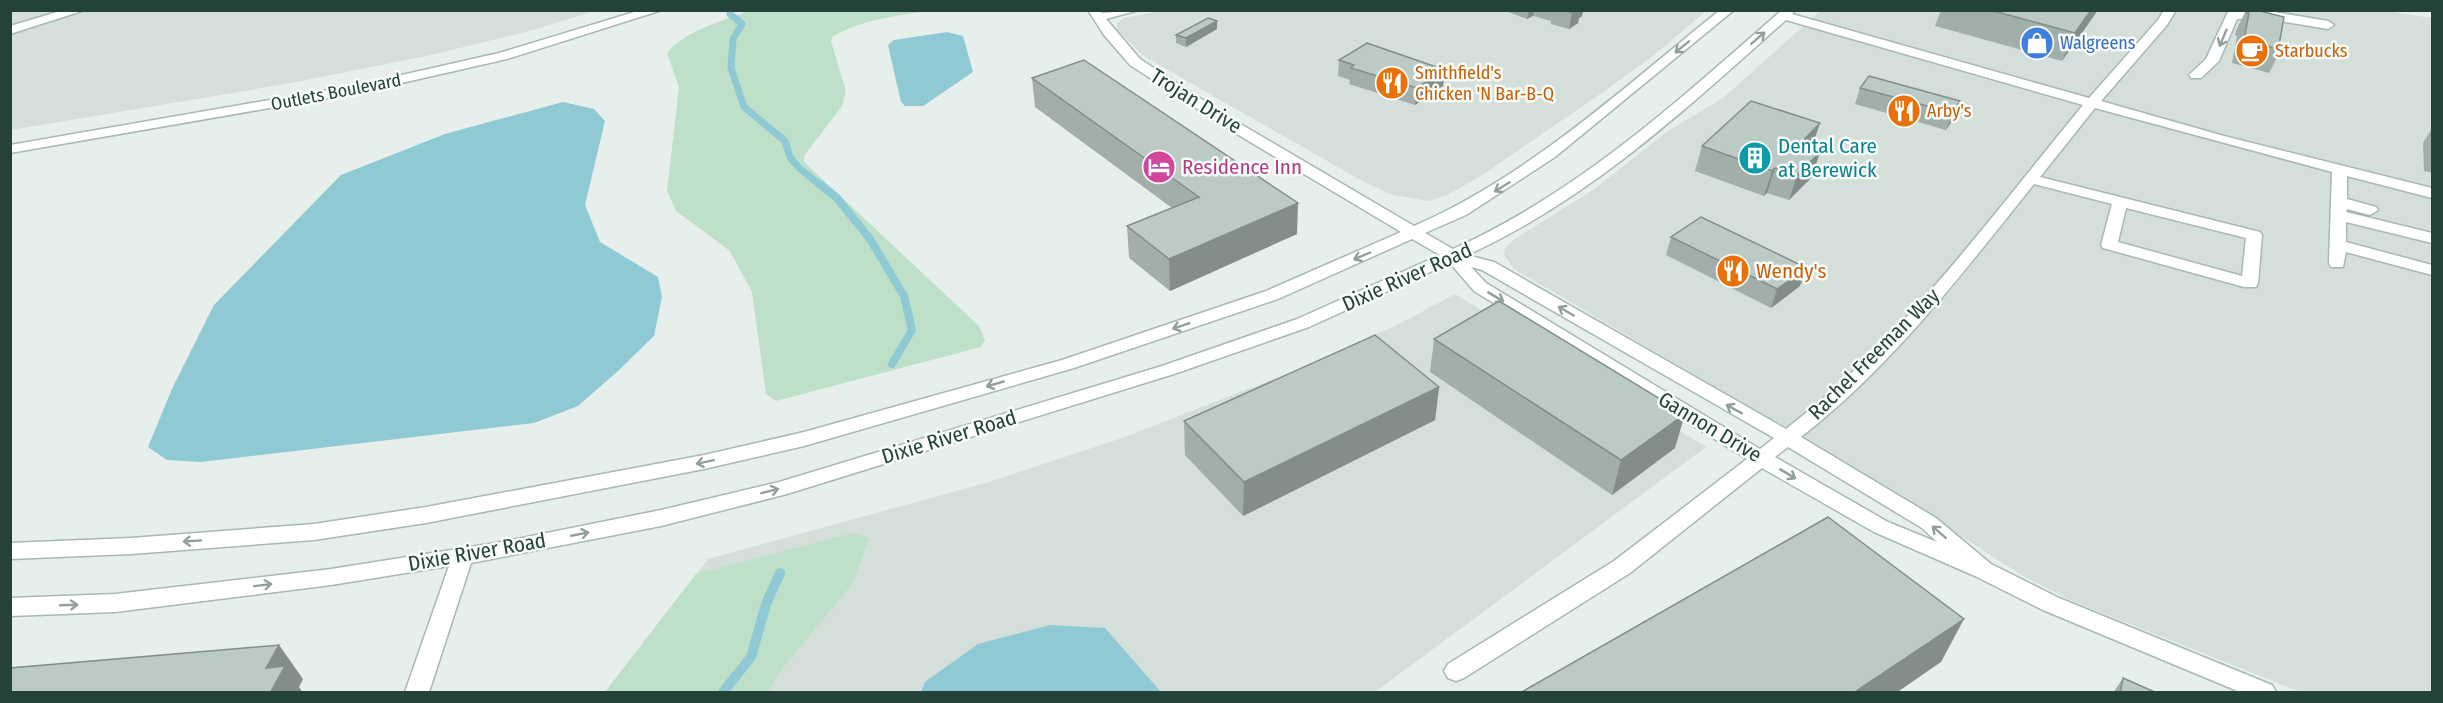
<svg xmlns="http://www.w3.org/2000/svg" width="2443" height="703" font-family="'Fira Sans Condensed',sans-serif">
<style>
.built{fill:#d4dfda}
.green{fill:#bfe0c8}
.water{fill:#8ec9d4}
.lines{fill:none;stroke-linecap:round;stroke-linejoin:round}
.stream-far2{stroke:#8ec9d4;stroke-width:7}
.stream-far1{stroke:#8ec9d4;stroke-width:8}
.stream{stroke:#8ec9d4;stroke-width:10}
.minor-casing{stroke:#a8b8b2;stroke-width:3}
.minor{fill:#fff;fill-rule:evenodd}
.wall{fill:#a1aea9}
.shaded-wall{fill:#838d89}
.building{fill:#bbcac4;stroke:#838d89;stroke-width:1.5}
.oneway{stroke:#92a09c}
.labels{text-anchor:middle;stroke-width:5;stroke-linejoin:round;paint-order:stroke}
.far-shop-label{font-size:18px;fill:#366cbe;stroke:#f7fbf9;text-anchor:start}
.far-food-label{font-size:18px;fill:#c56008;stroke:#f7fbf9;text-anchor:start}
.far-street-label{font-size:18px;fill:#24423a;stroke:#f7fbf9}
.street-label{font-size:21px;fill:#24423a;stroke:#f7fbf9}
.culture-label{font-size:21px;fill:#0d838f;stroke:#f7fbf9;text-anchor:start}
.hotel-label{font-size:21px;fill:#b23c85;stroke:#f7fbf9;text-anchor:start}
.food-label{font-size:21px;fill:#c56008;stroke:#f7fbf9;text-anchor:start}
</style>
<rect width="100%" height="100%" fill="#e6efeb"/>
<g class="built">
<polygon points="1165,10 1706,11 1654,55 1606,90 1478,178 1445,196 1429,201 1393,195 1364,182 1145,57 1117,30 1117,23 1124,18"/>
<polygon points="2378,10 2432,18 2432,692 2300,692 2070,600 2023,576 1872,479 1514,269 1504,255 1505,248 1515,239 1593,190 1668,131 1723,98 1820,11"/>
<polygon points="11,11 595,11 529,31 431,55 291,83 11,130"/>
<polygon points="1455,294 1706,447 1375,692 605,692 708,559 989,482 1122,438 1292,372 1401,323"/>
</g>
<g class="green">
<path d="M749 11H927C896 16 860 20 832 37L831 41 846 91 842 106 804 156V162L979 326 985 340 981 347 776 401 766 394 752 292 730 251 676 211 667 191 679 87 667 53C686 30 723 21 749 11Z"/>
<polygon points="853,533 869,538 853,583 777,675 769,692 605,692 696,574"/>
</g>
<g class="water">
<polygon points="947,32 963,36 973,72 923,106 905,106 901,102 888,45 894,40"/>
<polygon points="563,102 594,109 605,121 585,205 600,242 658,277 662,297 654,336 618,371 578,406 534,423 200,462 167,460 148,447 172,389 214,305 341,175 445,134"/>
<polygon points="1050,625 1105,628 1161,692 921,692 925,682 978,644"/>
</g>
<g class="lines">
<polyline class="stream-far2" points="730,14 742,24 733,39 731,68 744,107 785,141 790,157 798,167 820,185"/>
<polyline class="stream-far1" points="818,183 837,198 870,239 904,296 912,330 892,364"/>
<polyline class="stream" points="723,692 751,657 766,604 780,573"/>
<defs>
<g id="minor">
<polygon points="64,10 85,10 10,34 10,26"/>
<polygon points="641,10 662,10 507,59 362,92 10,153 10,145 362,84 499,53"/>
<path d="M1088 10H1100L1102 13 1139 10 1106 19 1140 59 1232 119 1414 226C1529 176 1623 88 1720 10H1734L1555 157 1466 215 1425 233 1453 249C1578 193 1679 100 1782 10H1796L1792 14 2089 98 2158 20 2164 10H2176L2167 25 2101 101 2224 136 2432 188V198L2347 176V199L2376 207 2378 210 2370 215 2347 209 2346 212 2432 233V243L2346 222V242L2432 265V275L2346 252 2343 267H2331L2329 263 2332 172 2095 108 2040 177 2260 232 2262 235 2258 283 2256 287H2244L2103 248 2101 245 2112 204 2034 184C1961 275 1893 365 1801 437L1936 518 1991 564 2059 598 2272 685 2276 692H2240L2043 610 1975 576 1874 532 1762 468 1630 573 1464 678 1456 681 1448 678 1444 671 1448 664 1614 561 1747 459 1474 291 1450 263 1309 327 1174 374 787 494 661 526 471 563 429 692H405L449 566 331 585 115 612 10 616V598L115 594 331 569 502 542 661 510 779 482 1162 366 1297 319 1440 255 1412 239 1278 299 1074 368 804 446 704 469 426 523 314 540 131 554 10 559V543L131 538 314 524 426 507 704 455 804 432 1062 360 1266 291 1401 232 1222 125 1130 65 1104 35ZM1786 20 2083 105C1990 218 1903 339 1786 429L1494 262 1467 255C1589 200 1687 108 1786 20ZM2126 208 2246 238 2242 276 2118 242ZM1471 267 1482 270 1774 438 1760 449 1486 283ZM1788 447 1922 528 1937 542 1888 522 1775 457Z"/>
<polygon points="2263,10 2328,21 2334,25 2328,29 2262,18 2237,19 2219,61 2201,78 2191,78 2189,75 2206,59 2228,12"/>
</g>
</defs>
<use href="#minor" class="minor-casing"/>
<use href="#minor" class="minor"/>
</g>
<g class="wall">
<polygon points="1503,10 1583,10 1582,16 1579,18 1578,23 1569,29 1551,24 1551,21 1533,16 1527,19"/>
<polygon points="1941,10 2098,10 2062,61 1935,26"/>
<polygon points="2246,10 2256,10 2279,45 2281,50 2269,73 2232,63 2237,36 2235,35 2236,31"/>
<polygon points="1217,29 1186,47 1176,43 1176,35"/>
<polygon points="1339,60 1443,86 1415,105 1349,84 1350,80 1338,76"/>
<polygon points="1032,78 1297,234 1170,291 1129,258 1127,226 1172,208 1035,107"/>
<polygon points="1860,88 1960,101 1954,118 1946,130 1855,104"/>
<polygon points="2433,127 2433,173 2424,171 2423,143"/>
<polygon points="1702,146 1812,147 1811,149 1820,152 1812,177 1789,200 1767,193 1764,196 1695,171"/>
<polygon points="1671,237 1800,286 1771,308 1666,255"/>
<polygon points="1434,339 1675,448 1612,495 1430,372"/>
<polygon points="1439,387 1435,420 1243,516 1185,455 1184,421"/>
<polygon points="2123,678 2157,693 2113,693"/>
</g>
<g class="shaded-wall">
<polygon points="1529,10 1534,10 1533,16 1527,19"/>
<polygon points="1576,10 1583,10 1582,16 1579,18 1578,23 1569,29 1572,13"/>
<polygon points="2091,10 2098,10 2062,61 2075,33"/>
<polygon points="1217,21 1217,29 1186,47 1186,38"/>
<polygon points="1445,70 1443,86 1415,105 1417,88"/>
<polygon points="1960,101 1954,118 1946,130 1953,113"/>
<polygon points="1820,123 1812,147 1791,170 1799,145"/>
<polygon points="1820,152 1812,177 1789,200 1797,175"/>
<polygon points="1775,168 1767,193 1764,196 1772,171"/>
<polygon points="1298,203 1297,234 1170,291 1169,259"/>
<polygon points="1807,268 1800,286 1771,308 1777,289"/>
<polygon points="1439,387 1435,420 1243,516 1244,482"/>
<polygon points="1685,414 1675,448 1612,495 1621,460"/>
<polygon points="1964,619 1941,662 1896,693 1853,693"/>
<polygon points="279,645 303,679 299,687 303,693 270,693 266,668"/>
</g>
<g class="building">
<polygon points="1563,10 1576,10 1572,13"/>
<polygon points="1990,10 2091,10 2075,33"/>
<polygon points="2247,10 2256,10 2284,17 2279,45 2282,46 2281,50 2244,40 2249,13 2247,13"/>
<polygon points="1208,18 1217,21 1186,38 1176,35"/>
<polygon points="1367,43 1445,70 1417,88 1351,68 1354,65 1339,60"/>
<polygon points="1084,60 1298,203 1169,259 1127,226 1199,197 1032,78"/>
<polygon points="1869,76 1960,101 1953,113 1860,88"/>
<polygon points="1751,101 1820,123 1799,145 1820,152 1797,175 1775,168 1772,171 1702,146"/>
<polygon points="1701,217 1807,268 1777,289 1671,237"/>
<polygon points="1499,301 1685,414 1621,460 1434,339"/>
<polygon points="1375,335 1439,387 1244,482 1184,421"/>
<polygon points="1828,517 1964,619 1853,693 1520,693"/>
<polygon points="279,645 266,668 285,666 270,693 10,693 10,668"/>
<polygon points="2123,678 2157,693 2120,693"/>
</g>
<defs><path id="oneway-shaft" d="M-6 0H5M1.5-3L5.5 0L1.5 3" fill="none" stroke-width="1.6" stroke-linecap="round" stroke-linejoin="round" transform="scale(1.5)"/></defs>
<g class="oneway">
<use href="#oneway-shaft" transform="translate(1758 38) rotate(-41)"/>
<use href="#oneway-shaft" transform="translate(2223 38) rotate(113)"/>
<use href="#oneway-shaft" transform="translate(1682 47) rotate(141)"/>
<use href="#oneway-shaft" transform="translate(1502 187) rotate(148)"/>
<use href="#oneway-shaft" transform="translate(1362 256) rotate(157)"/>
<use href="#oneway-shaft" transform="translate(1496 297) rotate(31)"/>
<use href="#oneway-shaft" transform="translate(1566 311) rotate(-150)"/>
<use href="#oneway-shaft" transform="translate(1181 326) rotate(161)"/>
<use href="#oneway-shaft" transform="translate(995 384) rotate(164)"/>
<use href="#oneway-shaft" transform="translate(1734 409) rotate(-151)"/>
<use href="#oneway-shaft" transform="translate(705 462) rotate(168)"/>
<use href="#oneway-shaft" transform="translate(1788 474) rotate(31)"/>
<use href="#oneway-shaft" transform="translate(770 491) rotate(-14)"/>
<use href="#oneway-shaft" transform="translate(1939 532) rotate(-139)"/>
<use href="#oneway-shaft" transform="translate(580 534) rotate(-11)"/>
<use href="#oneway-shaft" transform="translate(192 541) rotate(176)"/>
<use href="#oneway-shaft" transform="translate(263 585) rotate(-7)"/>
<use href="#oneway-shaft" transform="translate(69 605) rotate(-2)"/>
</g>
<defs>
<symbol id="shop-disc" viewBox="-11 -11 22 22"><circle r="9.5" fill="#3f7fe0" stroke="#f7fbf9"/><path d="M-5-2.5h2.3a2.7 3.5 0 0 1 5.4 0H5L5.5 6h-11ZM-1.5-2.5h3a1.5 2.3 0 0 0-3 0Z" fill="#fff"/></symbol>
<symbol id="cafe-disc" viewBox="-11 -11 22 22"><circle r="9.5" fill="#e8710a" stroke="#f7fbf9"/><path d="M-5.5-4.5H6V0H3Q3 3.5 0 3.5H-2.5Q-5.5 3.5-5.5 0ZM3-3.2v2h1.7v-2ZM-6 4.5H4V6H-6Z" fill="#fff"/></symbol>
<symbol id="restaurant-disc" viewBox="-11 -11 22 22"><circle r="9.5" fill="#e8710a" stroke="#f7fbf9"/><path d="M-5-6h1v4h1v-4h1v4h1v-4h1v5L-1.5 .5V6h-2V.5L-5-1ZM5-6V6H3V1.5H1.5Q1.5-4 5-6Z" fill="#fff"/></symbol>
<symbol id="building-disc" viewBox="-11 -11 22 22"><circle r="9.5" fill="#0f9aa8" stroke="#f7fbf9"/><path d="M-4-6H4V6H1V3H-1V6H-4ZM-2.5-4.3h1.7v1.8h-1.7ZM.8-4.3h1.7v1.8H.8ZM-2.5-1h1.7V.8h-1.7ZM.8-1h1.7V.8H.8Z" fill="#fff"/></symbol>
<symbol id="hotel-disc" viewBox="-11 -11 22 22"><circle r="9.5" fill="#d1479c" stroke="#f7fbf9"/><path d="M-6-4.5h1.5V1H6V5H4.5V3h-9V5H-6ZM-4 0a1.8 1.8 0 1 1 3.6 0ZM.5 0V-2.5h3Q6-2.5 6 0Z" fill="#fff"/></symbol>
</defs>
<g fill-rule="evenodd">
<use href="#shop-disc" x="2018" y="24" width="38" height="38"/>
<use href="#cafe-disc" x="2233" y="32" width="38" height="38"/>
<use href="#restaurant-disc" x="1373" y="64" width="38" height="38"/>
<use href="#restaurant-disc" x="1885" y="92" width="38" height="38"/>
<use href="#building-disc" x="1736" y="139" width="38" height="38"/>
<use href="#hotel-disc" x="1140" y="148" width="38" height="38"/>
<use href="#restaurant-disc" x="1714" y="252" width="38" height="38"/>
</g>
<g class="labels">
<g class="far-shop-label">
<text x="2060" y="49">Walgreens</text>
</g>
<g class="far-food-label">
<text x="2275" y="57">Starbucks</text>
<text x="1415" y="79">Smithfield's<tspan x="1415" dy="21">Chicken 'N Bar-B-Q</tspan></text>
<text x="1927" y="117">Arby's</text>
</g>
<g class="far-street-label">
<text transform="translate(336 92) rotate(-11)" y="6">Outlets Boulevard</text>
</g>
<g class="street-label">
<text transform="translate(1196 101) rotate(32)" y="7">Trojan Drive</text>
<text transform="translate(1407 277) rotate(-24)" y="7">Dixie River Road</text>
<text transform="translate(1874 354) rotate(-45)" y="7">Rachel Freeman Way</text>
<text transform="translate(1710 427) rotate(31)" y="7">Gannon Drive</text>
<text transform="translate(949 437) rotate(-17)" y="7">Dixie River Road</text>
<text transform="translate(477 552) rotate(-10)" y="7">Dixie River Road</text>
</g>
<g class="culture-label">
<text x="1778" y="153">Dental Care<tspan x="1778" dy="24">at Berewick</tspan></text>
</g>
<g class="hotel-label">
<text x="1182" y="174">Residence Inn</text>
</g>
<g class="food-label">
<text x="1756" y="278">Wendy's</text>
</g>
</g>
<rect width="2443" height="703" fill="none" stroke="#24423a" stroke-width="24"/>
</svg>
